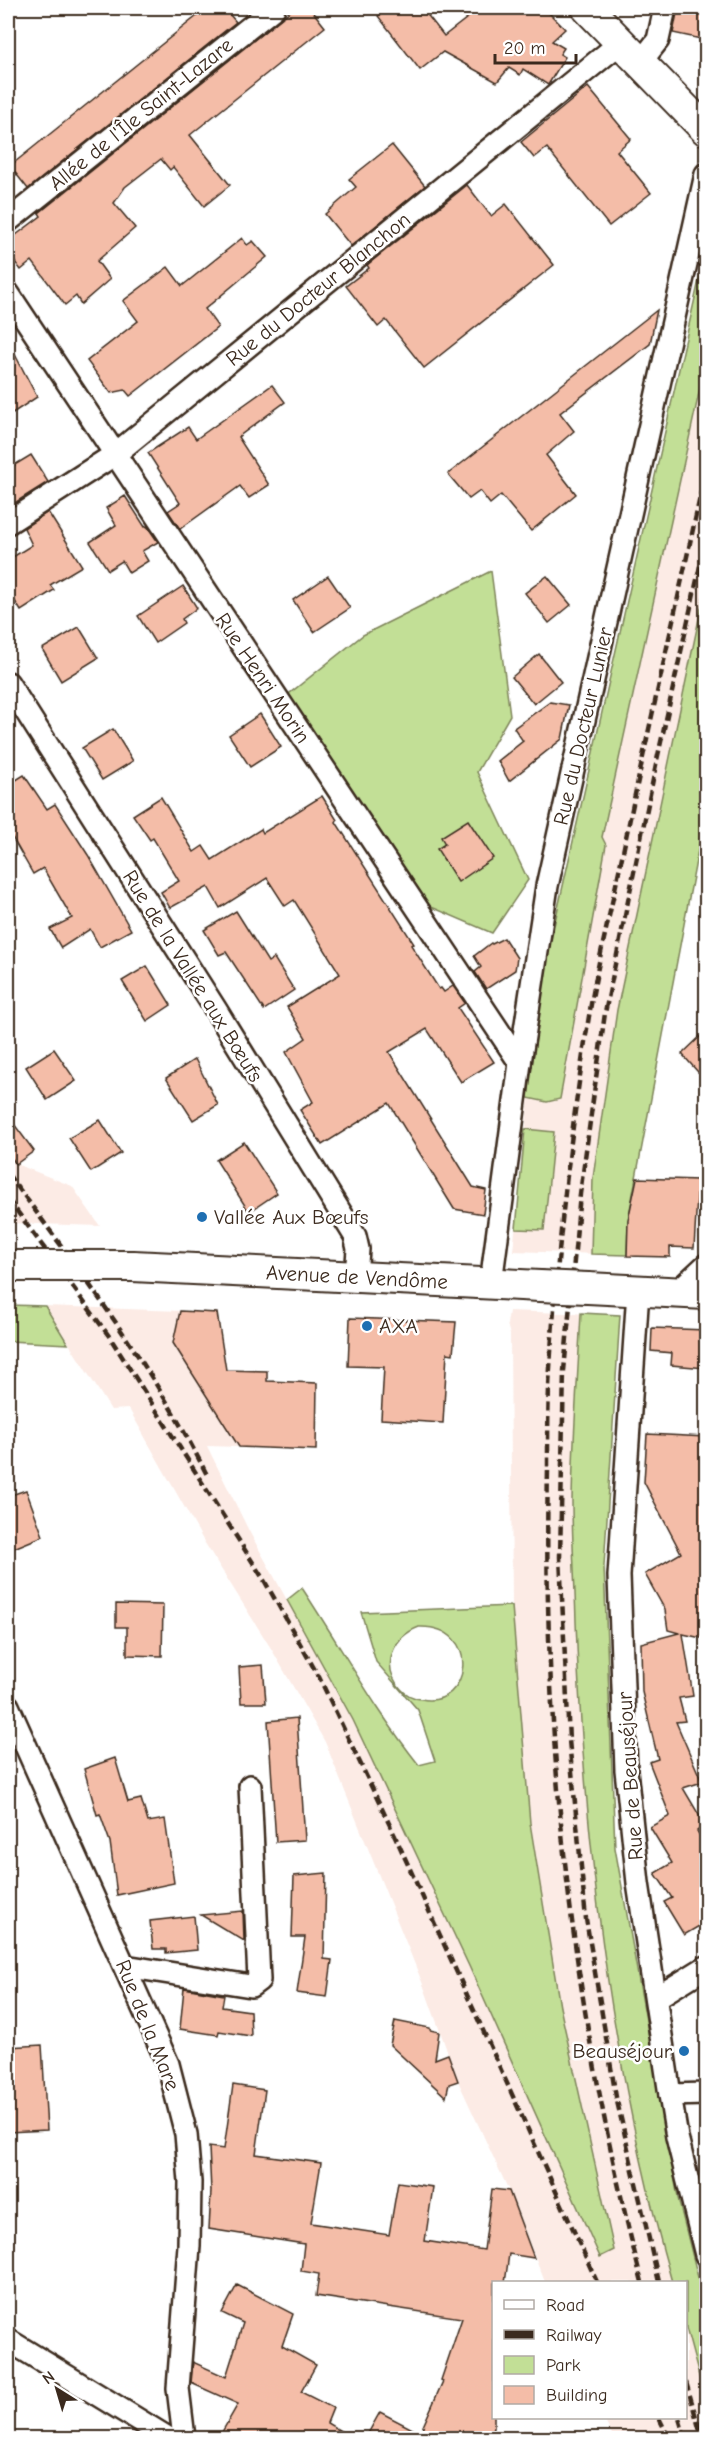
<svg xmlns="http://www.w3.org/2000/svg" width="714" height="2446" font-family="'Comic Neue',sans-serif">
<style>
.built{fill:#fcebe5}
.green{fill:#c2df96;stroke:#7e845a;stroke-width:1.5;fill-rule:evenodd}
.building{fill:#f4bda8;stroke:#3b2a1e;stroke-width:1.5}
.lines{fill:none;stroke-linecap:round;stroke-linejoin:round}
.minor-casing{stroke:#3b2a1e;stroke-width:26}
.secondary-casing{stroke:#3b2a1e;stroke-width:34}
.minor{stroke:#fff;stroke-width:21}
.secondary{stroke:#fff;stroke-width:30}
.rail{stroke:#3b2a1e;stroke-width:4.5;stroke-dasharray:9 4.5;stroke-linecap:butt}
.secondary-bridge-casing{stroke:#3b2a1e;stroke-width:34;stroke-linecap:butt}
.secondary-bridge{stroke:#fff;stroke-width:30}
.poi-dot{fill:#1f6fb2;stroke:#fff;stroke-width:2}
.labels{text-anchor:middle;stroke-width:5;stroke-linejoin:round;paint-order:stroke}
.street-label{font-size:21px;fill:#3b2a1e;stroke:#fff}
.poi-label{font-size:21px;fill:#3b2a1e;stroke:#fff;text-anchor:start}
</style>
<rect width="100%" height="100%" fill="#fff"/>
<filter id="ink" filterUnits="userSpaceOnUse"><feTurbulence type="fractalNoise" baseFrequency=".0167" numOctaves="2"/><feDisplacementMap in="SourceGraphic" scale="12" xChannelSelector="R" yChannelSelector="G"/><feConvolveMatrix kernelMatrix="1 2 1 2 8 2 1 2 1" color-interpolation-filters="sRGB"/></filter>
<g filter="url(#ink)">
<g class="built">
<polygon points="706,249 706,808 628,1220 627,1255 513,1251 529,1094 545,966"/>
<polygon points="8,1153 16,1164 72,1186 100,1226 8,1223"/>
<polygon points="45,1306 180,1311 173,1343 239,1447 207,1446 249,1531 353,1720 469,1966 560,2007 530,1823 512,1606 510,1335 507,1324 509,1311 620,1315 604,1566 615,1848 678,2198 706,2309 706,2438 614,2438 603,2418 686,2418 686,2282 545,2282 509,2191 458,2081 424,1987 325,1742 272,1650 203,1540 129,1409 111,1410"/>
</g>
<g class="green">
<polygon points="706,249 706,361 602,837 606,845 560,1099 547,1102 528,1098 545,966"/>
<polygon points="491,571 510,715 477,772 528,880 492,933 422,903 285,697 363,635"/>
<polygon points="706,585 706,808 628,1220 627,1255 591,1254 593,1178 617,1010"/>
<polygon points="525,1129 554,1132 544,1230 516,1229"/>
<polygon points="8,1305 45,1306 68,1344 8,1341"/>
<path d="M581 1313 620 1315 604 1566 615 1848 678 2198 706 2309V2402L686 2328V2282H672C612 2072 584 1841 576 1622 575 1582 572 1540 572 1500 573 1437 578 1375 581 1313Z"/>
<path d="M302 1588C341 1647 375 1710 419 1765L435 1761 418 1710 376 1662 361 1612 512 1606 530 1823 560 2007 614 2250 600 2257 469 1966 353 1720 287 1600ZM419 1627C483 1625 471 1710 421 1699 413 1698 406 1695 401 1689 380 1666 393 1637 419 1627Z"/>
</g>
<g class="building">
<polygon points="207,8 224,8 236,22 28,189 10,166"/>
<polygon points="294,8 310,8 325,27 190,135 230,185 204,206 173,167 170,170 161,159 125,187 114,203 135,228 97,261 110,279 81,304 76,296 65,305 32,261 21,270 8,253 8,241 41,216 39,213"/>
<polygon points="389,8 422,8 444,36 480,8 544,8 565,29 552,41 564,48 560,54 565,57 548,85 523,69 520,75 509,68 497,82 443,52 420,70 378,16"/>
<polygon points="678,8 706,8 706,40 673,33"/>
<polygon points="588,87 631,139 617,151 651,193 609,226 547,148 534,158 521,142"/>
<polygon points="392,145 425,186 351,246 325,214 356,187 349,179"/>
<polygon points="467,185 491,216 506,204 554,265 424,368 386,320 378,327 346,286 369,268 367,265"/>
<polygon points="242,238 247,245 253,241 267,257 205,309 218,327 130,396 125,390 111,393 87,361 138,321 123,301 168,267 182,286"/>
<polygon points="657,310 650,344 560,413 574,431 546,455 576,494 531,531 501,495 490,504 480,491 469,499 448,474"/>
<polygon points="8,341 37,397 8,416"/>
<polygon points="272,385 285,402 238,437 269,485 249,498 240,486 180,529 168,511 180,503 148,453 188,427 196,439"/>
<polygon points="31,455 48,482 13,504 8,492 8,469"/>
<polygon points="125,496 145,527 147,526 158,542 142,551 148,561 129,573 122,561 108,570 90,542 116,525 106,508"/>
<polygon points="48,512 82,566 50,585 54,590 21,611 8,590 8,560 32,545 24,528"/>
<polygon points="328,576 350,608 314,632 293,600"/>
<polygon points="547,576 571,605 549,623 525,593"/>
<polygon points="183,586 197,608 182,619 184,623 155,643 138,616"/>
<polygon points="79,627 98,658 61,681 42,649"/>
<polygon points="539,654 561,682 534,704 512,677"/>
<polygon points="550,702 569,705 562,739 509,781 498,761 523,741 514,728"/>
<polygon points="260,714 281,747 250,767 229,735"/>
<polygon points="113,729 133,761 102,780 82,748"/>
<polygon points="24,775 47,809 55,804 88,855 131,930 100,947 90,929 61,948 50,929 72,918 43,868 33,874 8,830 8,785"/>
<polygon points="322,796 337,820 336,822 414,944 411,945 439,989 441,988 444,992 453,986 465,1003 458,1008 494,1062 461,1082 427,1029 389,1052 473,1187 486,1190 483,1214 454,1209 389,1103 322,1145 300,1110 313,1102 286,1052 306,1038 287,1007 340,974 294,900 285,906 267,878 220,908 208,887 170,908 161,892 179,881 153,838 150,840 133,815 161,797 194,852 203,846 212,860 261,829 263,833"/>
<polygon points="468,820 493,858 458,882 437,849 445,844 441,837"/>
<polygon points="236,911 268,962 274,958 294,990 264,1010 226,952 219,955 204,930"/>
<polygon points="504,938 517,958 515,970 486,989 475,972 481,967 474,956 491,943 492,944"/>
<polygon points="147,966 171,1005 147,1021 122,981"/>
<polygon points="706,1031 706,1081 682,1054"/>
<polygon points="54,1049 76,1081 47,1100 26,1067"/>
<polygon points="195,1059 218,1105 193,1120 166,1078"/>
<polygon points="8,1116 34,1151 16,1164 8,1153"/>
<polygon points="100,1120 121,1153 91,1172 69,1138"/>
<polygon points="244,1142 277,1193 249,1212 216,1160"/>
<polygon points="637,1178 698,1180 694,1248 670,1247 670,1257 627,1256 628,1220"/>
<polygon points="180,1311 217,1313 226,1370 267,1371 267,1381 317,1383 316,1450 239,1447 173,1343"/>
<polygon points="350,1318 456,1322 453,1354 447,1353 443,1423 381,1419 384,1367 348,1366"/>
<polygon points="652,1328 706,1330 706,1368 671,1365 672,1353 651,1351"/>
<polygon points="647,1434 706,1437 706,1639 683,1634 693,1696 679,1698 685,1721 676,1722 702,1782 683,1788 705,1825 697,1831 706,1846 706,1922 684,1935 664,1902 672,1898 655,1873 672,1863 650,1827 670,1816 649,1762 658,1759 642,1692 641,1643 679,1633 668,1630 665,1610 645,1574 681,1553 644,1482"/>
<polygon points="26,1490 43,1536 14,1548 8,1530 8,1496"/>
<polygon points="116,1604 163,1605 162,1656 127,1655 127,1627 116,1627"/>
<polygon points="263,1665 266,1703 241,1703 239,1667"/>
<polygon points="297,1718 305,1840 276,1842 268,1721"/>
<polygon points="115,1758 128,1802 141,1799 148,1822 165,1819 174,1883 117,1895 110,1842 100,1814 97,1815 84,1769"/>
<polygon points="326,1873 324,1959 332,1960 327,1997 297,1993 305,1937 292,1937 294,1876"/>
<polygon points="243,1911 244,1941 201,1915"/>
<polygon points="194,1916 197,1950 166,1953 166,1949 153,1949 150,1921"/>
<polygon points="184,1988 224,1995 222,2007 250,2011 251,2036 219,2031 218,2035 180,2029"/>
<polygon points="395,2021 430,2028 430,2030 439,2032 435,2059 448,2054 458,2081 449,2084 446,2097 390,2045"/>
<polygon points="42,2045 47,2130 8,2132 8,2047"/>
<polygon points="233,2085 265,2090 256,2154 321,2163 311,2223 389,2235 398,2182 433,2187 425,2241 484,2250 492,2189 509,2191 534,2258 509,2254 505,2283 494,2283 494,2428 490,2439 365,2439 380,2412 420,2433 443,2381 441,2380 462,2318 316,2296 319,2274 301,2271 304,2244 209,2229 211,2191 209,2147 224,2149"/>
<polygon points="237,2285 293,2314 282,2346 316,2365 301,2392 333,2408 327,2423 354,2439 218,2439 238,2404 191,2383 193,2362 226,2377 243,2323 222,2313"/>
</g>
<g class="lines">
<defs>
<g id="minor">
<polyline points="640,63 658,40 665,8"/>
<polyline points="8,221 274,8"/>
<polyline points="8,293 520,1063"/>
<polyline points="8,523 114,455 620,43"/>
<polyline points="8,683 216,1010 355,1236 358,1249 356,1277"/>
<polyline points="491,1283 520,1063 547,886 706,174"/>
<polyline points="638,1291 619,1576 626,1770 638,1883 670,2095 677,2137 706,2255"/>
<polyline points="677,1292 706,1265"/>
<polyline points="8,1706 168,2064 186,2134 190,2182 189,2246 178,2388 184,2438"/>
<polyline points="125,1966 251,1986 259,1980 250,1786"/>
<polyline points="656,1998 706,1967"/>
<polyline points="670,2095 706,2094"/>
<polyline points="8,2340 168,2438"/>
</g>
<g id="secondary">
<polyline points="587,8 706,130"/>
<polyline points="133,1266 540,1286"/>
<polyline points="588,1288 706,1294"/>
</g>
</defs>
<use href="#minor" class="minor-casing"/>
<use href="#secondary" class="secondary-casing"/>
<use href="#minor" class="minor"/>
<use href="#secondary" class="secondary"/>
<g class="rail">
<path d="M8 1174C81 1272 153 1367 208 1477"/>
<polyline points="8,1199 109,1336 264,1580 319,1677 395,1836 597,2282"/>
<path d="M642 2282C573 2018 542 1742 548 1469 548 1435 548 1401 550 1368 557 1249 571 1127 590 1010 599 956 613 901 624 847 650 721 679 595 706 469"/>
<polyline points="659,2282 616,2097 586,1919 569,1740 560,1557 564,1371 580,1194 605,1013 657,760 706,539"/>
<polyline points="686,2382 702,2438"/>
<polyline points="659,2418 669,2438"/>
<polyline points="679,2418 685,2438"/>
</g>
<defs>
<g id="secondary-bridge">
<polyline points="8,1266 133,1266"/>
<polyline points="540,1286 588,1288"/>
</g>
</defs>
<use href="#secondary-bridge" class="secondary-bridge-casing"/>
<use href="#secondary-bridge" class="secondary-bridge"/>
</g>
</g>
<g class="poi-dot">
<circle cx="202" cy="1217" r="6"/>
<circle cx="367" cy="1326" r="6"/>
<circle cx="684" cy="2051" r="6"/>
</g>
<g class="labels">
<g class="street-label">
<text transform="translate(141 114) rotate(-39)" y="7">Allée de l'Île Saint-Lazare</text>
<text transform="translate(318 289) rotate(-39)" y="7">Rue du Docteur Blanchon</text>
<text transform="translate(263 678) rotate(56)" y="7">Rue Henri Morin</text>
<text transform="translate(583 726) rotate(-77)" y="7">Rue du Docteur Lunier</text>
<text transform="translate(193 976) rotate(58)" y="7">Rue de la Vallée aux Bœufs</text>
<text transform="translate(357 1277) rotate(3)" y="7">Avenue de Vendôme</text>
<text transform="translate(630 1776) rotate(-94)" y="7">Rue de Beauséjour</text>
<text transform="translate(148 2025) rotate(68)" y="7">Rue de la Mare</text>
</g>
<g class="poi-label">
<text x="214" y="1224">Vallée Aux Bœufs</text>
<text x="379" y="1333">AXA</text>
<text x="672" y="2058" text-anchor="end">Beauséjour</text>
</g>
</g>
<rect width="714" height="2446" fill="none" stroke="#fff" stroke-width="30"/>
<rect x="15" y="15" width="684" height="2416" fill="none" stroke="#3b2a1e" stroke-width="2" filter="url(#ink)"/>
<rect x="492" y="2281" width="195" height="138" fill="#ffffff" stroke="#b1aaa5" stroke-width="1.5"/>
<rect x="504" y="2300" width="30" height="9" fill="#ffffff" stroke="#b1aaa5" stroke-width="1.5"/>
<text x="546" y="2311" font-size="18" fill="#3b2a1e">Road</text>
<rect x="504" y="2330" width="30" height="9" fill="#3b2a1e" stroke="#b1aaa5" stroke-width="1.5"/>
<text x="546" y="2341" font-size="18" fill="#3b2a1e">Railway</text>
<rect x="504" y="2356" width="30" height="18" fill="#c2df96" stroke="#b1aaa5" stroke-width="1.5"/>
<text x="546" y="2371" font-size="18" fill="#3b2a1e">Park</text>
<rect x="504" y="2386" width="30" height="18" fill="#f4bda8" stroke="#b1aaa5" stroke-width="1.5"/>
<text x="546" y="2401" font-size="18" fill="#3b2a1e">Building</text>
<g transform="translate(57 2389) rotate(323)" stroke="#ffffff" stroke-width="4.5" paint-order="stroke">
<path d="M0-4.5L10 22L0 15L-10 22Z" fill="#3b2a1e"/>
<text y="-9" font-size="16" font-weight="bold" text-anchor="middle" fill="#3b2a1e">N</text>
</g>
<path d="M495 54v9h81v-9" fill="none" stroke="#3b2a1e" stroke-width="3"/>
<text x="504" y="54" font-size="18" fill="#3b2a1e" stroke="#ffffff" stroke-width="4.5" paint-order="stroke">20 m</text>
</svg>
